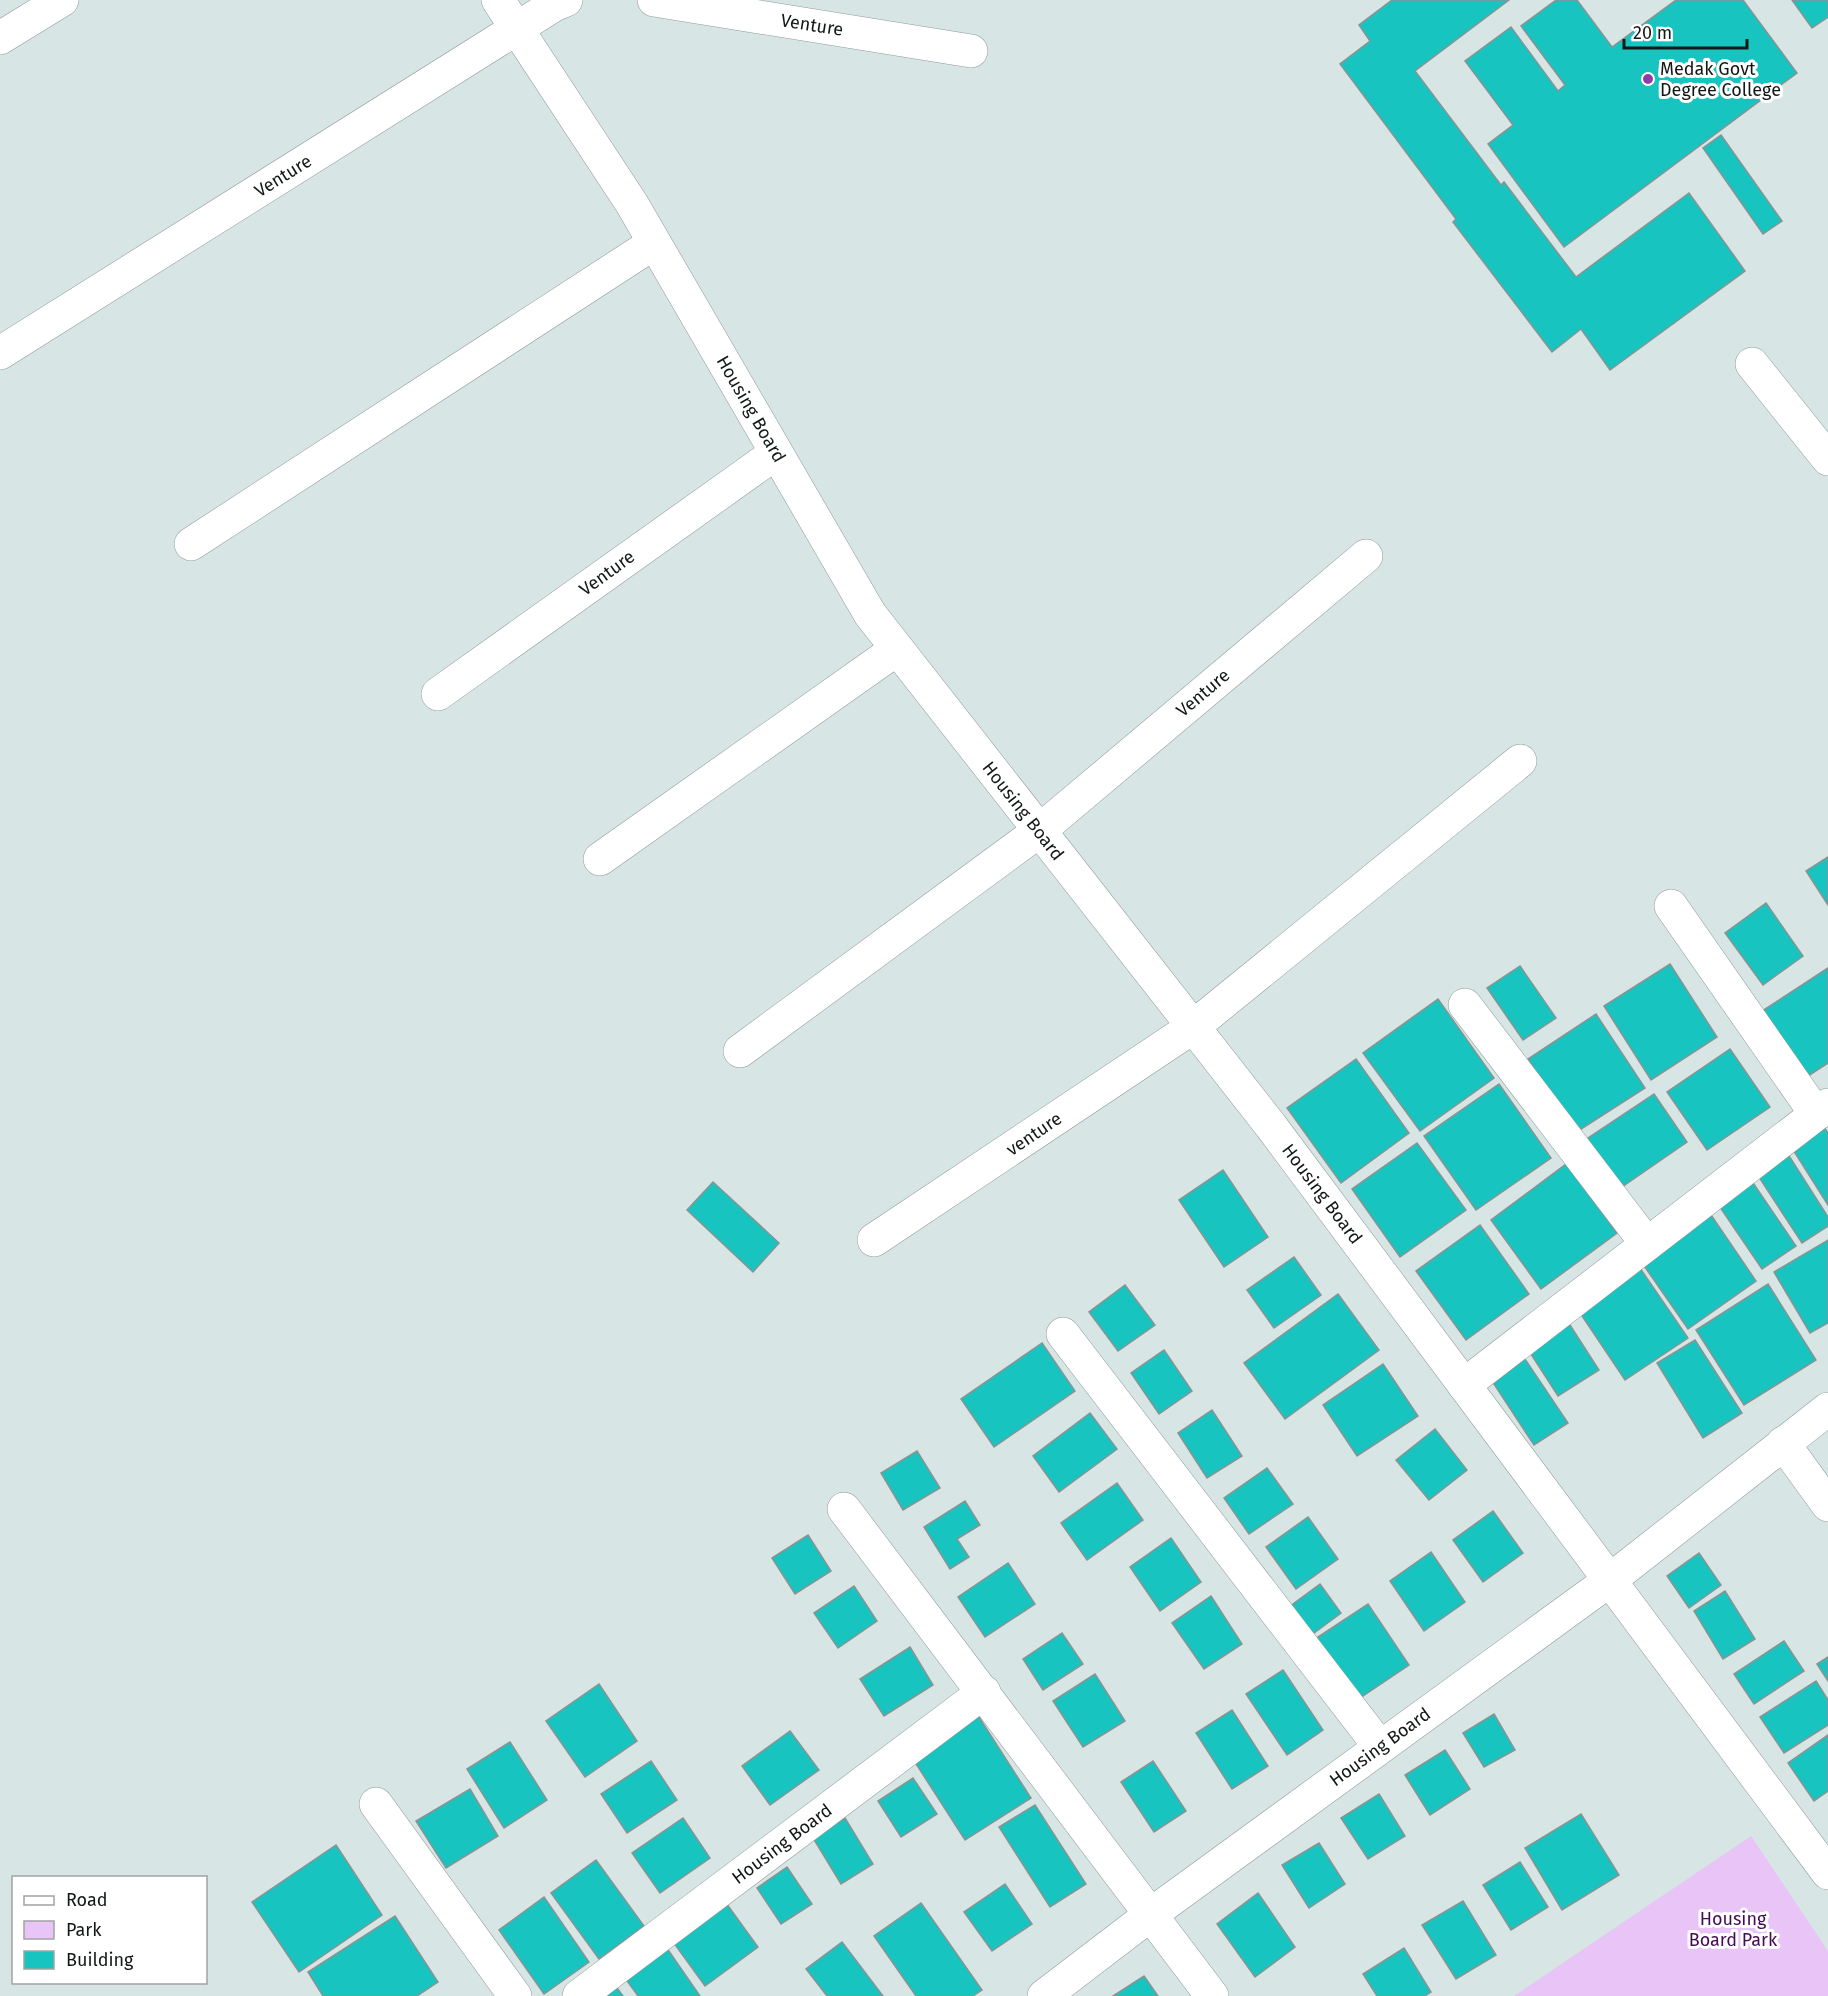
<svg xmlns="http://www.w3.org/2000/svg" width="1828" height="1996" font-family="'Fira Sans',sans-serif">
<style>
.green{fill:#e9c4f6}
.building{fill:#18c4c0;stroke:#879493;stroke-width:1.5}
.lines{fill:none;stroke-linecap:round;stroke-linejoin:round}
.minor-casing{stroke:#8e9b9a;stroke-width:34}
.minor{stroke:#fff;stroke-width:33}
.poi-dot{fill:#903caa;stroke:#fff;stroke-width:2}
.labels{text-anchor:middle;stroke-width:6;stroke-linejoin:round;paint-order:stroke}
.street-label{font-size:18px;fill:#131817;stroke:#fff}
.poi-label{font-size:18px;fill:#131817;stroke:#fff;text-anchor:start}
.park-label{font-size:18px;fill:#430d53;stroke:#fff}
</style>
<rect width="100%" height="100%" fill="#d7e5e4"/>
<polygon class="green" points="1751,1836 1828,1951 1828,1996 1514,1996"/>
<g class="building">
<polygon points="1392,0 1509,0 1415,71 1501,185 1504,182 1576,277 1689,193 1745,271 1610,370 1581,329 1552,352 1453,222 1456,219 1340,64 1370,41 1359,25"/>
<polygon points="1556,0 1577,0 1612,47 1676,0 1743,0 1797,73 1564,247 1488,144 1513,125 1465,61 1511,27 1558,91 1565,85 1521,26"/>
<polygon points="1792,0 1828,0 1828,17 1812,28"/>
<polygon points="1721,135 1782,221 1763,234 1703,148"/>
<polygon points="1828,857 1828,905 1806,871"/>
<polygon points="1766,903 1803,956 1763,985 1725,933"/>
<polygon points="1670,964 1717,1037 1651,1080 1604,1006"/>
<polygon points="1520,966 1556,1018 1523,1040 1487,988"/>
<polygon points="1828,968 1828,1063 1802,1080 1759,1013"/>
<polygon points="1438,999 1494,1078 1420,1131 1363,1053"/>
<polygon points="1596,1014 1645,1088 1575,1133 1528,1059"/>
<polygon points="1730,1049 1770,1107 1707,1150 1667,1092"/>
<polygon points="1356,1059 1409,1133 1341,1183 1287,1108"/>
<polygon points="1499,1084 1551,1158 1476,1210 1424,1136"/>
<polygon points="1654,1094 1687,1142 1619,1189 1585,1140"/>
<polygon points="1822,1124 1828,1133 1828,1205 1790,1145"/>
<polygon points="1417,1143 1466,1210 1400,1257 1352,1189"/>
<polygon points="1784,1148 1828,1217 1828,1226 1802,1243 1753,1168"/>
<polygon points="1566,1164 1617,1233 1541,1289 1491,1220"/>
<polygon points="1223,1170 1268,1237 1224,1267 1179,1200"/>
<polygon points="1747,1174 1796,1246 1762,1269 1713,1197"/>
<polygon points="713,1182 779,1243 753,1272 687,1210"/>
<polygon points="1709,1212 1756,1281 1688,1329 1640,1260"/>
<polygon points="1480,1225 1529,1294 1466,1340 1416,1271"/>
<polygon points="1828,1240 1828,1323 1810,1333 1774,1272"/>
<polygon points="1294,1257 1321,1295 1274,1328 1247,1290"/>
<polygon points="1640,1268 1688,1338 1625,1380 1578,1310"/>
<polygon points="1768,1284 1816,1360 1744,1405 1696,1330"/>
<polygon points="1125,1285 1155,1325 1118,1351 1089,1312"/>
<polygon points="1338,1294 1379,1350 1285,1419 1244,1363"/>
<polygon points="1568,1322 1599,1370 1558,1396 1527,1348"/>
<polygon points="1695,1340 1742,1413 1703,1438 1657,1363"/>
<polygon points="1042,1343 1075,1391 994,1447 961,1399"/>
<polygon points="1164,1350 1192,1391 1159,1414 1131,1373"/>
<polygon points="1523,1356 1568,1423 1534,1445 1490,1378"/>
<polygon points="1383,1364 1418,1416 1357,1456 1323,1405"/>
<polygon points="1212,1410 1242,1456 1207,1478 1178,1433"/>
<polygon points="1090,1413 1117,1449 1059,1492 1033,1456"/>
<polygon points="1435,1429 1467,1470 1429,1500 1396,1460"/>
<polygon points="917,1451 940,1488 903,1510 881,1473"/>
<polygon points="1267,1468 1293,1504 1249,1534 1224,1498"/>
<polygon points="1117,1483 1143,1520 1087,1560 1061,1523"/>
<polygon points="965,1501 980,1525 957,1539 969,1557 950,1569 924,1527"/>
<polygon points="1493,1511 1523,1553 1483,1582 1453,1540"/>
<polygon points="1308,1517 1338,1559 1296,1589 1266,1547"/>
<polygon points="808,1535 831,1571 795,1594 772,1558"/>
<polygon points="1171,1538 1201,1582 1160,1611 1130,1567"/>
<polygon points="1431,1552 1465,1602 1424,1631 1390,1581"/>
<polygon points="1699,1553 1721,1585 1689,1608 1667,1576"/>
<polygon points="1008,1563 1035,1604 985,1637 958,1597"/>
<polygon points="1320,1584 1341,1613 1310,1636 1289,1607"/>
<polygon points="854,1586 877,1621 838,1648 814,1613"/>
<polygon points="1725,1591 1755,1639 1723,1659 1694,1611"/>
<polygon points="1211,1596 1242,1644 1204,1669 1172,1623"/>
<polygon points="1368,1604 1409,1665 1357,1700 1315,1639"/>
<polygon points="1062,1633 1083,1664 1043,1690 1023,1659"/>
<polygon points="1784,1641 1804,1671 1754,1704 1734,1674"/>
<polygon points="910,1647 933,1685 884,1716 860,1679"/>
<polygon points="1828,1657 1828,1681 1817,1664"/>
<polygon points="1283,1670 1323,1730 1287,1755 1246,1694"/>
<polygon points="1095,1674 1125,1721 1083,1747 1053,1701"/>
<polygon points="1816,1681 1828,1700 1828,1725 1784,1753 1760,1717"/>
<polygon points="599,1684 637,1741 585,1777 546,1721"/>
<polygon points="1232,1710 1268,1766 1232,1789 1196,1733"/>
<polygon points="977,1714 1031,1798 965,1840 911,1756"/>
<polygon points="1494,1714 1515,1750 1484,1767 1463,1733"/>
<polygon points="790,1731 819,1770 770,1805 742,1766"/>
<polygon points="1828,1735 1828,1791 1814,1801 1788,1763"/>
<polygon points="510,1742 547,1800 504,1828 467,1769"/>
<polygon points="1445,1750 1470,1789 1430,1815 1405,1775"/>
<polygon points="651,1761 677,1800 627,1833 601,1794"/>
<polygon points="1153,1761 1186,1811 1154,1832 1121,1782"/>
<polygon points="913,1778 937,1814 901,1837 878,1801"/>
<polygon points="470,1789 498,1836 446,1868 416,1821"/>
<polygon points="1379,1794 1405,1836 1368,1859 1341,1818"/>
<polygon points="1035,1805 1086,1884 1050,1907 999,1827"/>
<polygon points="1581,1814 1619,1875 1562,1910 1525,1848"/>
<polygon points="683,1818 710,1858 660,1893 632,1853"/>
<polygon points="845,1818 873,1864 841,1884 813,1838"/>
<polygon points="1319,1843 1345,1884 1309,1908 1282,1865"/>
<polygon points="336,1845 382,1915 299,1972 252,1902"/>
<polygon points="596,1860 644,1926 599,1959 551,1893"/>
<polygon points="1520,1862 1548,1907 1511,1930 1483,1885"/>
<polygon points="787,1867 812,1904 781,1924 757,1888"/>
<polygon points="1005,1884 1032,1924 992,1951 964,1912"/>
<polygon points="1258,1893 1295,1947 1255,1977 1217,1924"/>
<polygon points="721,1896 758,1947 705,1986 668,1935"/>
<polygon points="544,1897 589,1962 544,1994 499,1930"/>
<polygon points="1463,1901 1496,1955 1456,1979 1422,1925"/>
<polygon points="921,1903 982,1990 973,1996 916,1996 874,1936"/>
<polygon points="395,1916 438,1982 417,1996 323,1996 308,1972"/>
<polygon points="842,1942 883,1996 827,1996 806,1969"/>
<polygon points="664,1944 700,1996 638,1996 622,1974"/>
<polygon points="1404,1948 1431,1992 1425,1996 1377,1996 1363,1974"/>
<polygon points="1144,1976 1158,1996 1113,1996"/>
<polygon points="609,1977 623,1996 582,1996"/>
</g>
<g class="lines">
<defs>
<g id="minor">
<polyline points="498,0 632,204 870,614 1271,1126 1828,1873"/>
<polyline points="654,0 971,51"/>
<polyline points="0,38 62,0"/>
<polyline points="0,353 554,5 566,0"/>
<polyline points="1752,364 1828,459"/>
<polyline points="191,544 654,243"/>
<polyline points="438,694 776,453"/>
<polyline points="600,859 897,649"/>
<polyline points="1671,906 1816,1114"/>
<polyline points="1465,1005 1647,1244"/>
<polyline points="740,1051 1039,831 1366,556"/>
<polyline points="874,1240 1193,1027 1520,761"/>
<polyline points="1063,1334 1380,1747"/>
<polyline points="1464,1385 1828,1105"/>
<polyline points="1783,1443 1828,1505"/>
<polyline points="844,1509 1212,1996"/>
<polyline points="376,1804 515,1996"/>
<polyline points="579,1996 984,1692"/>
<polyline points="1044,1996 1150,1915 1610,1580 1828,1409"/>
</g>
</defs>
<use href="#minor" class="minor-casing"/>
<use href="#minor" class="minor"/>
</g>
<circle class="poi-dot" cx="1648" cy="79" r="6"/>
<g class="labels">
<g class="street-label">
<text transform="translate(812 25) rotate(9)" y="6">Venture</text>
<text transform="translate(283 176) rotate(-32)" y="6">Venture</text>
<text transform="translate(751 409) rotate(60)" y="6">Housing Board</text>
<text transform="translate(607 573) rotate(-36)" y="6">Venture</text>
<text transform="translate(1203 693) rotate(-40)" y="6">Venture</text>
<text transform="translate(1023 811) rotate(52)" y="6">Housing Board</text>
<text transform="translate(1034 1134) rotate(-34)" y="6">venture</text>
<text transform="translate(1322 1194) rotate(53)" y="6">Housing Board</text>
<text transform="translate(1380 1747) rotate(-36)" y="6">Housing Board</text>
<text transform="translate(782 1844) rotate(-37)" y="6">Housing Board</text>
</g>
<g class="poi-label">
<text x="1660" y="75">Medak Govt<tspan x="1660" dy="21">Degree College</tspan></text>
</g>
<g class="park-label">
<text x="1733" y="1925">Housing<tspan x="1733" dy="21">Board Park</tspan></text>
</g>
</g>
<rect x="12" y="1876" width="195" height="108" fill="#ffffff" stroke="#a1a3a2" stroke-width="1.5"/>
<rect x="24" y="1896" width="30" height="9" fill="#ffffff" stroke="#a1a3a2" stroke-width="1.5"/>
<text x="66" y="1906" font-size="18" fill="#131817">Road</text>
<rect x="24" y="1921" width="30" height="18" fill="#e9c4f6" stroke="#a1a3a2" stroke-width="1.5"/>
<text x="66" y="1936" font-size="18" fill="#131817">Park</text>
<rect x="24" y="1951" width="30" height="18" fill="#18c4c0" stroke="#a1a3a2" stroke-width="1.5"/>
<text x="66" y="1966" font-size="18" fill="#131817">Building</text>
<path d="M1624 39v9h123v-9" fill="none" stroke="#131817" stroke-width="3"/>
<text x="1633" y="39" font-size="18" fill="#131817" stroke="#ffffff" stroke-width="4.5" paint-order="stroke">20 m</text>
</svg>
